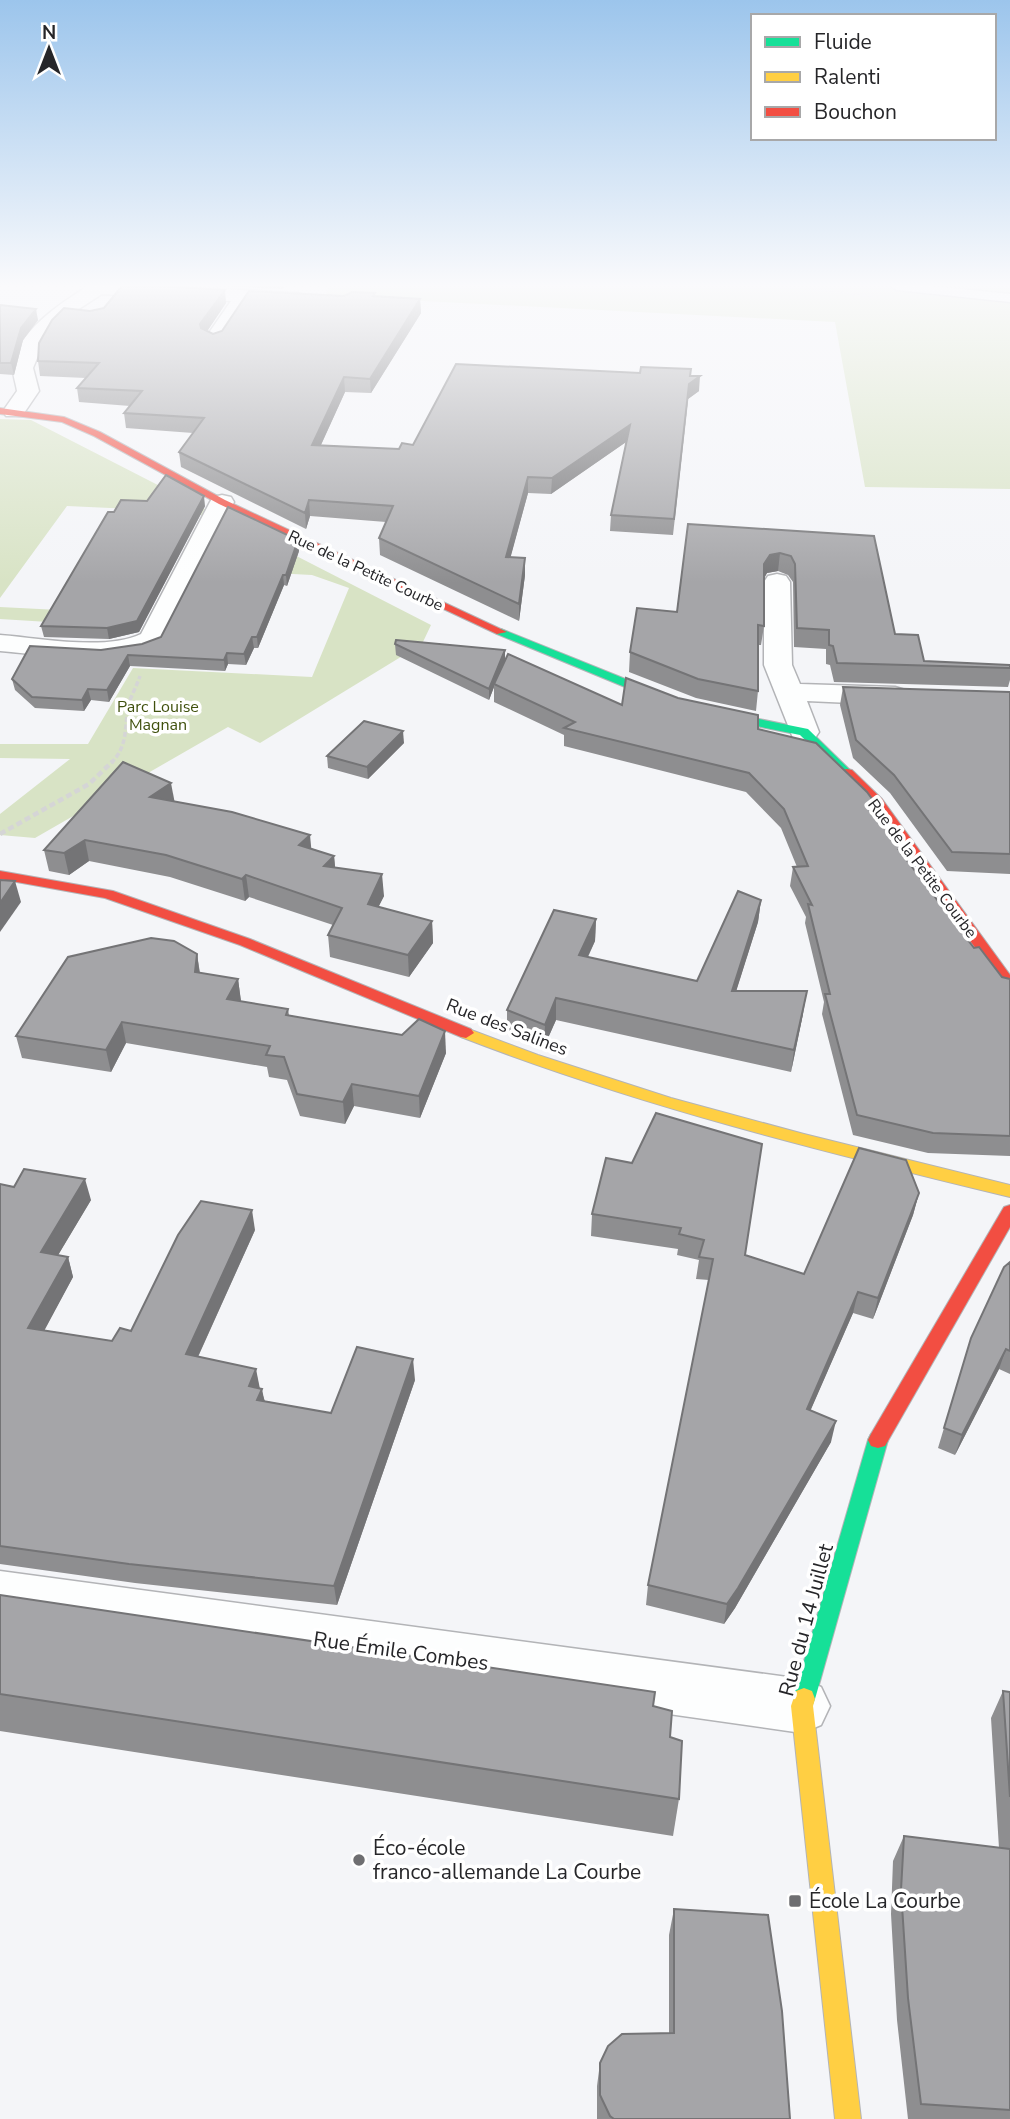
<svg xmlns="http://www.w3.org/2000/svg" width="1010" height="2119" font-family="'Nunito Sans',sans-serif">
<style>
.green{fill:#d8e3c5}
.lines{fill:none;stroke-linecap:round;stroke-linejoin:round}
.lane-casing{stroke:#b3b4b7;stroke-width:3}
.street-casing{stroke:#b3b4b7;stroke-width:3}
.fast-casing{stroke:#b3b4b7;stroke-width:2}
.slow-casing{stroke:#b3b4b7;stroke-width:2}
.jam-casing{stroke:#b3b4b7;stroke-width:2}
.path-far2{stroke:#d5d5d6;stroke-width:2.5;stroke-dasharray:3.5 2;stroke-linecap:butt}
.path-far1{stroke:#d5d5d6;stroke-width:3.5;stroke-dasharray:5 2.5;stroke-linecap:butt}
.path{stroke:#d5d5d6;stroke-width:4.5;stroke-dasharray:6 3.5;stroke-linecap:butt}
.lane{fill:#fdfefe;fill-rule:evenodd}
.street{fill:#fdfefe;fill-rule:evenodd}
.fast{fill:#16e098;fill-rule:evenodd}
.slow{fill:#ffcf43;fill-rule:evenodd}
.jam{fill:#f24e42;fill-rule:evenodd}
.wall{fill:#8e8e90}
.shaded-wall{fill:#747476}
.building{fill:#a5a5a8;stroke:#747476;stroke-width:2}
.poi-dot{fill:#6e6e71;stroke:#fff;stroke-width:2.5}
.labels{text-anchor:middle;stroke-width:7;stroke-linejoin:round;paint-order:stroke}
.far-street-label{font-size:16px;fill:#262629;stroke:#fff}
.far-park-label{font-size:16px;fill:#3f500d;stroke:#fff}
.street-label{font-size:18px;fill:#262629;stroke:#fff}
.near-street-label{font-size:21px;fill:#262629;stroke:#fff}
.near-poi-label{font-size:21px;fill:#262629;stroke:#fff;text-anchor:start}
</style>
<rect width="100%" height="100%" fill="#f4f5f8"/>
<g class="green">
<polygon points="330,286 1010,286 1010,489 865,487 835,322 325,296"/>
<polygon points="0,419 31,420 431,625 422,644 260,743 228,727 35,838 0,835 0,814 70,759 0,758 0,744 88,744 133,668 312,677 349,588 312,575 237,571 229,536 197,512 67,506 0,598"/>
<polygon points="0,607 137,614 129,627 0,619"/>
</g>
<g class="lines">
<defs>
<polygon id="lane" points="891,286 931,286 1010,294 1010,302 897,290"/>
<g id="street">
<path d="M88 286H165L298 293 307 299 298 305 249 302 221 344 214 346 204 340 231 301 102 294 71 314 46 336 33 368 39 391 22 416H6L3 411 17 391C16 384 13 376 13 369 14 333 61 303 88 286Z"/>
<path d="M222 495 231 497 234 502 162 645C113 669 52 655 0 651V635C40 638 105 651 141 634L210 502 213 497Z"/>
<polygon points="777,574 786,576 790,582 792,665 800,684 895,687 905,690 910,696 905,702 895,705 807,701 819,732 815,738 804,741 793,738 764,665 764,582 768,576"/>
<polygon points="0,1571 802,1679 821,1687 830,1706 821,1725 802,1733 0,1619"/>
</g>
<g id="fast">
<polygon points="501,629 690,705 808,729 853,773 852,776 842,776 800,735 683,711 497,634 495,632"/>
<polygon points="878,1432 885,1434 888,1440 815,1699 812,1707 804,1710 796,1707 793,1699 868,1440 871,1434"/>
</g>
<g id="slow">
<path d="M466 1028 538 1055 671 1098 804 1134 1010 1185V1197C824 1152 639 1106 461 1037L458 1033Z"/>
<polygon points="804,1688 812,1691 815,1699 813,1706 861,2119 835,2119 791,1706 796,1691"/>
</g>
<g id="jam">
<polygon points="0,408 64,417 100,432 225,500 507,632 497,634 219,504 94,436 62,422 0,414"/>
<polygon points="847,769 852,770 882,799 1010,975 1010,991 1005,989 872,805 842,776 842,770"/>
<polygon points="0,871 113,891 250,939 471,1029 474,1033 466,1038 461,1037 240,945 105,898 0,879"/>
<polygon points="1010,1205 1010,1227 885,1446 878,1448 871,1446 868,1440 871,1434 1004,1207"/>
</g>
</defs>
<use href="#lane" class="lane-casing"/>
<use href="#street" class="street-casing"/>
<use href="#fast" class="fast-casing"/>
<use href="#slow" class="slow-casing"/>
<use href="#jam" class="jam-casing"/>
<polyline class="path-far2" points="786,286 872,296"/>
<path class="path-far1" d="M111 763C129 746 124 725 129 703 132 694 137 685 140 676"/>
<polyline class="path" points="0,834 89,784 113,761"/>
<use href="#lane" class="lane"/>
<use href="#street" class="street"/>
<use href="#fast" class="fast"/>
<use href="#slow" class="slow"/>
<use href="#jam" class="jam"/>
</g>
<g class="wall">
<polygon points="214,286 285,286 283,289"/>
<polygon points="344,296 420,299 421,313 371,393 345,392 321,445 399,449 690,376 699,391 688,399 673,535 610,531 611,515 626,442 551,494 528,493 510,558 525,558 525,575 519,621 380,555 379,538 386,522 310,516 306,529 181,467 179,452 193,433 126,428 124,413 130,406 79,402 77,388 86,378 40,376 38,361 90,311 226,303 207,331 213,334"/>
<polygon points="0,305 38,320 23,340 14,375 0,374"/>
<polygon points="205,506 139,632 109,639 44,637 41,626 114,512"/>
<polygon points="688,524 874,536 895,634 924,661 1010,665 1010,680 1008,687 834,682 830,665 826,664 826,649 794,647 793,582 788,575 778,571 767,573 764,579 764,626 761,645 758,645 758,691 756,711 696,698 629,672 630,652 677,612"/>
<polygon points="299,551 287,586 284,585 258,648 254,648 246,665 228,664 225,671 130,666 109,702 91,700 84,711 35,708 15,690 12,679 101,650 142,644 161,637"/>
<polygon points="395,644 505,661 622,705 758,729 909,850 907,861 974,948 1002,977 1010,979 1010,1156 928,1153 853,1135 822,1014 824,1002 805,923 806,917 790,886 793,867 797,867 781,828 746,792 564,746 564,735 494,702 494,687 489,700 396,655"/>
<polygon points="843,687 1010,692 1010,874 947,871 890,793 853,758 840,705"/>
<polygon points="404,743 368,779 328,768 327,756"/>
<polygon points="174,801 334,856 335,867 384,896 378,907 432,921 433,943 409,977 330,957 328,935 333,925 249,897 245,901 170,877 89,861 69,875 49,871 44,850"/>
<polygon points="761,900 758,922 736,991 803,1014 791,1072 556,1020 544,1047 507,1032 507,1010 596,919 595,941 588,957 697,981"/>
<polygon points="197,954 200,973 238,979 241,1002 288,1009 289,1015 446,1053 420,1118 354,1106 345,1124 300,1116 287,1080 269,1077 267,1067 126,1043 111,1072 22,1058 16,1036"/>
<polygon points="606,1158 745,1255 804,1274 919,1193 913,1215 873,1319 853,1313 810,1411 831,1442 735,1608 724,1624 646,1605 648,1585 709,1280 696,1279 699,1260 677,1255 678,1249 591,1236 592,1214"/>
<polygon points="0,1184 91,1200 58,1255 68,1257 73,1277 44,1330 112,1341 131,1331 255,1230 198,1357 260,1388 265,1401 331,1413 415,1380 337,1605 135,1583 0,1564"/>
<polygon points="1010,1262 1010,1374 999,1369 955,1455 938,1448 971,1338"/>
<polygon points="0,1595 653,1706 670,1737 679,1799 673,1836 0,1731"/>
<polygon points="1003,1691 1010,1692 1010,2119 908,2119 897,2020 891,1914 893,1861 904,1836 999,1848 991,1718"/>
<polygon points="674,1909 790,2119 597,2119 597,2086 600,2063 669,2033 669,1935"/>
</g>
<g class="shaded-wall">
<polygon points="225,290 226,303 202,339 200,324"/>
<polygon points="420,299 421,313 371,393 370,379"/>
<polygon points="36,309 38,320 23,340 14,375 11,363 21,328"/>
<polygon points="691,369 690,384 700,376 699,391 688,399 673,535"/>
<polygon points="344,377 345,392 314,460 312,445"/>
<polygon points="630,425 629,440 551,494 552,478"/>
<polygon points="528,477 528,493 506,574 506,557"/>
<polygon points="204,496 205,506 139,632 109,639 107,628"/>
<polygon points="309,500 310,516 306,529 305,513"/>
<polygon points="298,540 299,551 287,586 286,575"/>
<polygon points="780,553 778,571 767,573 761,582 764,564 770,555"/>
<polygon points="525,558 525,575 519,621 519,604"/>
<polygon points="283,575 284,585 258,648 257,637"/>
<polygon points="252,637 254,648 246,665 244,654"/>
<polygon points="505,650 505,661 494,684 494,687 489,700 489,689"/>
<polygon points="227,653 228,664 225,671 224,660"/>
<polygon points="128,655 130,666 109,702 107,690"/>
<polygon points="88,689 91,700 84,711 82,700"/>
<polygon points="403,731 404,743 368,779 367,767"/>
<polygon points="171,783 175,804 150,797"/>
<polygon points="310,835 312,856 299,845"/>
<polygon points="85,840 89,861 69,875 64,853"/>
<polygon points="334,856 336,877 324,866"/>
<polygon points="382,874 384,896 369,926 368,904"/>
<polygon points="246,875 249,897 245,901 242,879"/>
<polygon points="15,881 21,902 0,932 0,903"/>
<polygon points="761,900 758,922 729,1014 732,991"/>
<polygon points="596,919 595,941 578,977 579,955"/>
<polygon points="432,921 433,943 409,977 408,955"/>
<polygon points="197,954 200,976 195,972"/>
<polygon points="238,979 241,1001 230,1021 227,999"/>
<polygon points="807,991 803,1014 791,1072 794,1050"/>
<polygon points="556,998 556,1020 544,1047 545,1025"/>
<polygon points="122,1022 126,1043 111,1072 106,1050"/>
<polygon points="445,1031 446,1053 420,1118 419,1096"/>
<polygon points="352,1084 354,1106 345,1124 343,1102"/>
<polygon points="85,1179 91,1200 48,1272 41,1252"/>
<polygon points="919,1193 913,1215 873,1319 878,1298"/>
<polygon points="252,1210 255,1230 190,1374 186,1354"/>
<polygon points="68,1257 73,1277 35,1348 28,1328"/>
<polygon points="858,1292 853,1313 802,1430 807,1409"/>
<polygon points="1006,1349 999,1369 955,1455 962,1435"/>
<polygon points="413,1359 415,1380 337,1605 334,1586"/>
<polygon points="256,1369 260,1389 249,1386"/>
<polygon points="262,1389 266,1409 257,1400"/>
<polygon points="836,1421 831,1442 735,1608 724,1624 727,1604"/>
</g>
<g class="building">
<polygon points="122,286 157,286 225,290 200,324 201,328 213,334 222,331 249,291 344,296 352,292 375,293 373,296 420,299 370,379 344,377 312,445 399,449 402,443 413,445 456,364 640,373 641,367 691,369 690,376 700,376 689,384 674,519 611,515 630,425 552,478 528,477 506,557 525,558 519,604 379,538 393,506 309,500 305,513 179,452 204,418 124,413 142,391 77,388 99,363 38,361 39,343 52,320 64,308 90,311 104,308"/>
<polygon points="0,305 36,309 21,328 11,363 0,363"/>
<polygon points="166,475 204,496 137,621 107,628 41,626 108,512 114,512 121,500 147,501"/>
<polygon points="228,507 298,540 286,575 283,575 257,637 252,637 244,654 227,653 224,660 128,655 107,690 88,689 82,700 32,697 12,679 30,646 101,650 142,644 161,637"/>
<polygon points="688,524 874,536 895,634 918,635 924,661 1010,665 1010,668 837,663 833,646 829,645 829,630 797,628 795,564 791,556 780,553 770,555 764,564 764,626 758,625 758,691 698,679 630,652 637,608 677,612"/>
<polygon points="396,640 505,650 489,689 395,644"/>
<polygon points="508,654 622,705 626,678 678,698 758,715 758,729 816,743 867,792 909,850 899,850 974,948 979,947 1002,977 1010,979 1010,1136 933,1133 857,1115 825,994 830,994 808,904 812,905 793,867 808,866 784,809 749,773 564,728 575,722 494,684"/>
<polygon points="843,687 1010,692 1010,854 952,852 894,775 856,740"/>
<polygon points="364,721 403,731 367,767 327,756"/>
<polygon points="123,762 171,783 150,797 232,812 310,835 299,845 334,856 324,866 382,874 368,904 432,921 408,955 328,935 342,908 246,875 242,879 166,855 85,840 64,853 44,850"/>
<polygon points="0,880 15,881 0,903"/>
<polygon points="738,891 761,900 732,991 807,991 794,1050 556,998 545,1025 507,1010 554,910 596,919 579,955 697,981"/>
<polygon points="151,938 174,941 197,954 195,972 238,979 227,999 288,1009 286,1015 402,1035 419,1019 445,1031 419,1096 352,1084 343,1102 297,1094 284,1057 266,1055 270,1046 122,1022 106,1050 16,1036 68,957"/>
<polygon points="656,1113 762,1144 745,1255 804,1274 859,1148 906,1160 919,1193 878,1298 858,1292 807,1409 836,1421 738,1588 727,1604 648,1585 713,1259 699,1257 704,1240 679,1234 681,1228 592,1214 606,1158 632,1163"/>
<polygon points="24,1169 85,1179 41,1252 68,1257 28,1328 112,1341 120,1328 131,1331 178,1235 201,1201 252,1210 186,1354 256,1369 249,1386 262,1389 257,1400 331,1413 357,1347 413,1359 334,1586 129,1564 0,1546 0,1184 14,1187"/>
<polygon points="1010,1262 1010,1351 1006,1349 962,1435 944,1428 971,1338 1004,1267"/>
<polygon points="0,1595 655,1692 653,1706 672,1711 670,1737 682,1741 679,1799 0,1694"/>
<polygon points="1003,1691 1010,1692 1010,1797"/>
<polygon points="904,1836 1010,1849 1010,2110 921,2104 908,1998 901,1890"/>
<polygon points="674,1909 768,1915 782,2011 790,2119 614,2119 610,2116 600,2095 600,2063 608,2046 622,2034 674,2033"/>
</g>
<linearGradient id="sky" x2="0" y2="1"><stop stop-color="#9cc5ec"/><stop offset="0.49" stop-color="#fafafc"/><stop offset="1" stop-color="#fafafc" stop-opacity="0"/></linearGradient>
<rect width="1010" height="583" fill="url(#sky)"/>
<g class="poi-dot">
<circle cx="359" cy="1860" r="7"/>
<rect x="788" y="1894" width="14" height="14" rx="3.5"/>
</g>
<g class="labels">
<g class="far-street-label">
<text transform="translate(366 570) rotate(25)" y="6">Rue de la Petite Courbe</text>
<text transform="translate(923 868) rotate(53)" y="6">Rue de la Petite Courbe</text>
</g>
<g class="far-park-label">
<text x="158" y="712">Parc Louise<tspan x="158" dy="18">Magnan</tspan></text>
</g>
<g class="street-label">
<text transform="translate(507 1027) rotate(21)" y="6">Rue des Salines</text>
</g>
<g class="near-street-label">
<text transform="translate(806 1620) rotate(-75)" y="7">Rue du 14 Juillet</text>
<text transform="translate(401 1651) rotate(8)" y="7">Rue Émile Combes</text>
</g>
<g class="near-poi-label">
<text x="373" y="1855">Éco-école<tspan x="373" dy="24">franco-allemande La Courbe</tspan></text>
<text x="809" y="1908">École La Courbe</text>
</g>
</g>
<rect x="751" y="14" width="245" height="126" fill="#ffffff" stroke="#a8a8a9" stroke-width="2"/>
<rect x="765" y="37" width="35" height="10" fill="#16e098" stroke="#a8a8a9" stroke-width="2"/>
<text x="814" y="49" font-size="21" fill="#262629">Fluide</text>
<rect x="765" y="72" width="35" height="10" fill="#ffcf43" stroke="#a8a8a9" stroke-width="2"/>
<text x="814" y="84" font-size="21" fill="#262629">Ralenti</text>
<rect x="765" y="107" width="35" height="10" fill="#f24e42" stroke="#a8a8a9" stroke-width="2"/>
<text x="814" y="119" font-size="21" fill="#262629">Bouchon</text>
<g transform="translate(49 49)" stroke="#ffffff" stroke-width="5" paint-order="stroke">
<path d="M0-5L12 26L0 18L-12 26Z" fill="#262629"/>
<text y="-10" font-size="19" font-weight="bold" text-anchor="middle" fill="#262629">N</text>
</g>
</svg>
